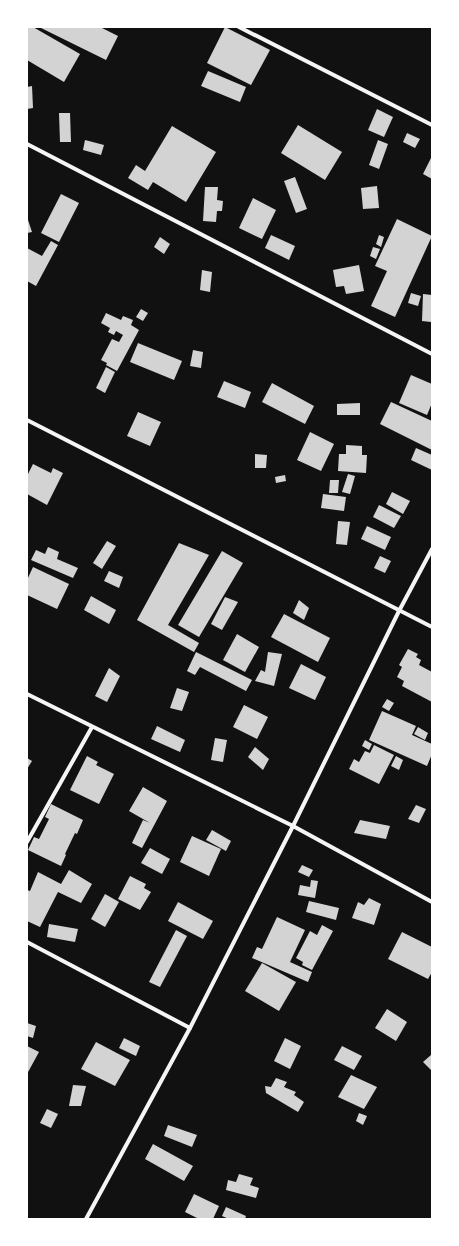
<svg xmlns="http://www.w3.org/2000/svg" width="459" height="1246" font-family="'Crimson Pro',serif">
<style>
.building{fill:#d3d3d3}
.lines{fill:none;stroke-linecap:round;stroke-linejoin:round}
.minor{stroke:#f5f5f5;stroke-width:4}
</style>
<rect width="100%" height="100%" fill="#111"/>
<g class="building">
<polygon points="27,27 33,27 80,54 64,82 27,60"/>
<polygon points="39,27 100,27 118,36 106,60"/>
<polygon points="225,27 270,50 251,85 207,63"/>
<polygon points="208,71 246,87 240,102 201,86"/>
<polygon points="32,86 33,108 27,109 27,87"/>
<polygon points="377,109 393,117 384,137 368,130"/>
<polygon points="59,113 70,113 71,142 60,142"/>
<polygon points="298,125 342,152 325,180 281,153"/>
<polygon points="172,126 216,152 186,202 153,182 148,190 128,178 136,165 145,171"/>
<polygon points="407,133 420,139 415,148 403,142"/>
<polygon points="85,140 104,145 101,155 83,150"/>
<polygon points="378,140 388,144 379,169 369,165"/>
<polygon points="432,156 432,179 423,174"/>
<polygon points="295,177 307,209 296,213 284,181"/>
<polygon points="377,186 379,208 363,209 361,188"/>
<polygon points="205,187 218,187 217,200 223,201 222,211 217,211 216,222 203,221"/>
<polygon points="61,194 79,203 59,242 41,233"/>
<polygon points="253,198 276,210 262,239 239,228"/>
<polygon points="27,217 32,232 27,233"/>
<polygon points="397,219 432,236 395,317 371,306 387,271 375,266"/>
<polygon points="271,235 295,246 289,260 265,248"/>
<polygon points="379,235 384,237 381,247 376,244"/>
<polygon points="160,237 170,244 164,254 154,247"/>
<polygon points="51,241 58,245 36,286 27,281 27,248 42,256"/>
<polygon points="373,247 380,249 376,259 370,256"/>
<polygon points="359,265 364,291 346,294 344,286 336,287 333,270"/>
<polygon points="202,270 212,272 210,292 200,290"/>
<polygon points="411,293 421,296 418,306 408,303"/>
<polygon points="423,294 432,295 431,322 422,321"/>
<polygon points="141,309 148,313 143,321 136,317"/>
<polygon points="106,313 121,320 123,316 133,320 131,325 139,330 117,371 106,365 107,363 101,360 112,339 119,342 123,335 116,331 114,335 108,332 110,328 101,323"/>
<polygon points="138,343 182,361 174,380 130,362"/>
<polygon points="193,350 203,352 201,368 190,366"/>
<polygon points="106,367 115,372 105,393 96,388"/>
<polygon points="411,375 432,384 432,403 427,415 399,403"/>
<polygon points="224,381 251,392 245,408 217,397"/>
<polygon points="272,383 314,406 305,424 262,402"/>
<polygon points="391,402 432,421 432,450 380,424"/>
<polygon points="360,403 360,415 337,415 337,404"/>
<polygon points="138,412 161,422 150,446 127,436"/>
<polygon points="310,432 334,444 321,471 297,460"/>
<polygon points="346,445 362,446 362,455 367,455 366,473 338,471 339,454 346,454"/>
<polygon points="416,448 432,455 432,470 411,460"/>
<polygon points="255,454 267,455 266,468 255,468"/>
<polygon points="33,464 51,473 53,468 63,473 47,505 27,494 27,476"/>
<polygon points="348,474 355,476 350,494 342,492"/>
<polygon points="285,475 286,481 276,483 275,477"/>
<polygon points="330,480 339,480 338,493 329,493"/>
<polygon points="392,492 410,501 403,514 386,504"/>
<polygon points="323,494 346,497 344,511 321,508"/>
<polygon points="379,505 401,516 394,528 373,517"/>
<polygon points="338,521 350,522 347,545 336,544"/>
<polygon points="367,526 391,537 385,550 361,539"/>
<polygon points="107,541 116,546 102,569 93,563"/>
<polygon points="179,543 209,555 168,625 199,643 194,652 137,620"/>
<polygon points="48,547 59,552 57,559 78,568 73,578 31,560 36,550 45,554"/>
<polygon points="222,551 243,563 199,637 178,625"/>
<polygon points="380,556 391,561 385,573 374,568"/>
<polygon points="33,567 69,584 57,609 27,595 27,580"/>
<polygon points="109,571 123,577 119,588 104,581"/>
<polygon points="91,596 116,610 109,624 84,610"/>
<polygon points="225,597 238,602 222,630 211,624"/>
<polygon points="299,600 309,608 304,620 293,613"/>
<polygon points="284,614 330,638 318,662 271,637"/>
<polygon points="237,634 259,647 245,672 223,660"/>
<polygon points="408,649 418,654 416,657 421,660 419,665 432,672 432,702 402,686 404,681 397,677 402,667 399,665"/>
<polygon points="196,652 252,680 246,691 200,667 195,675 187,671"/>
<polygon points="268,652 282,654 274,686 255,681 261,670 265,672"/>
<polygon points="301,664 326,677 315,700 289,688"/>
<polygon points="109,668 120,676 107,702 95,696"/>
<polygon points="177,688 189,692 182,711 170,708"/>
<polygon points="387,699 394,703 389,711 382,707"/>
<polygon points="244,705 268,717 257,739 233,727"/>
<polygon points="382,711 416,726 412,735 432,744 432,754 427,766 369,740"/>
<polygon points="157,726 185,740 180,752 151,739"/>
<polygon points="418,727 428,733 425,740 414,734"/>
<polygon points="215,738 227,740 223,762 211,760"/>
<polygon points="365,740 372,744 369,750 362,746"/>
<polygon points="374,745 394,755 379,784 349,769 354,759 359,762 365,751 370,753"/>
<polygon points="255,747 269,759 263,770 248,757"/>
<polygon points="87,756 98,762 96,765 114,774 99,804 70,790"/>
<polygon points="396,756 403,760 399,770 391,766"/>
<polygon points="27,758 32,761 27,769"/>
<polygon points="143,787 167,801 142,848 132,843 143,820 150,823 129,811"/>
<polygon points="51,804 83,820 77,834 75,833 65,854 66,855 61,866 28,850 34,837 39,839 49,819 45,817"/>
<polygon points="416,805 426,809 419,823 408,819"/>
<polygon points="360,820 390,826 386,839 354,833"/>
<polygon points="212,830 231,841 226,851 206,840"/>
<polygon points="192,836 221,849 209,876 180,862"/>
<polygon points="150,848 170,859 162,874 141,863"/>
<polygon points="302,865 313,870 309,877 298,872"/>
<polygon points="69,870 92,884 81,903 58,892 40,927 27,921 27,890 30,891 38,872 61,884"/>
<polygon points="130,876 146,884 144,888 151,892 140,910 118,899"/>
<polygon points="311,880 318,881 315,898 298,895 300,885 310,887"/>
<polygon points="105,894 119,902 105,927 91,919"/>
<polygon points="369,898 381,904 374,925 352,918 358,902 364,905"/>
<polygon points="309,901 339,908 336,920 306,912"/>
<polygon points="178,902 213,921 203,939 168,921"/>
<polygon points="277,917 305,930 290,962 312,972 308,982 252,958 257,947 262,949"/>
<polygon points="49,924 78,929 75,942 47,937"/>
<polygon points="322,925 333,931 312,970 302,965 303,962 296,958 310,931 317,935"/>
<polygon points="176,930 187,936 160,987 149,982"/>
<polygon points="402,932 432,947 432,972 428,979 388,959"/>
<polygon points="262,963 296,982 279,1011 245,991"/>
<polygon points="387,1009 407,1022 396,1041 375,1028"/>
<polygon points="27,1023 36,1026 33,1038 27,1036"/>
<polygon points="124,1038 140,1046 136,1056 119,1048"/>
<polygon points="285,1038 301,1046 290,1069 274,1061"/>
<polygon points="96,1042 130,1060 115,1086 81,1069"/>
<polygon points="27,1046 39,1052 27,1074"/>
<polygon points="342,1046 362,1056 354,1070 334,1060"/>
<polygon points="431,1055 432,1056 432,1071 423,1062"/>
<polygon points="351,1075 377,1087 364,1109 338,1097"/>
<polygon points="276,1078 287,1082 284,1087 296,1092 294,1095 304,1102 298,1112 266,1093 265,1086 271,1087"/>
<polygon points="73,1085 86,1086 81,1106 69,1106"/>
<polygon points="47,1109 58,1114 51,1128 40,1123"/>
<polygon points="359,1113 367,1116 363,1125 356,1121"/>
<polygon points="168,1125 197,1135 192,1147 164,1136"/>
<polygon points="153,1144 193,1166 184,1181 145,1159"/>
<polygon points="239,1174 253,1178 250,1185 259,1188 256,1198 226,1190 228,1180 236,1182"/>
<polygon points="194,1194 219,1206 213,1219 199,1219 185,1212"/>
<polygon points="226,1207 246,1216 245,1219 229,1219 222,1216"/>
</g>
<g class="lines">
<g class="minor">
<polyline points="239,27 432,125"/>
<polyline points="27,144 432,354"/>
<polyline points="27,420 432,627"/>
<polyline points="27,694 293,826 432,902"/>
<polyline points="27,842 92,727"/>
<polyline points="27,942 190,1028"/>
<polyline points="86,1219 190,1028 293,826 399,611 432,549"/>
</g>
</g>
<rect width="459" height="1246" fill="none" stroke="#ffffff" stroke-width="56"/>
</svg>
